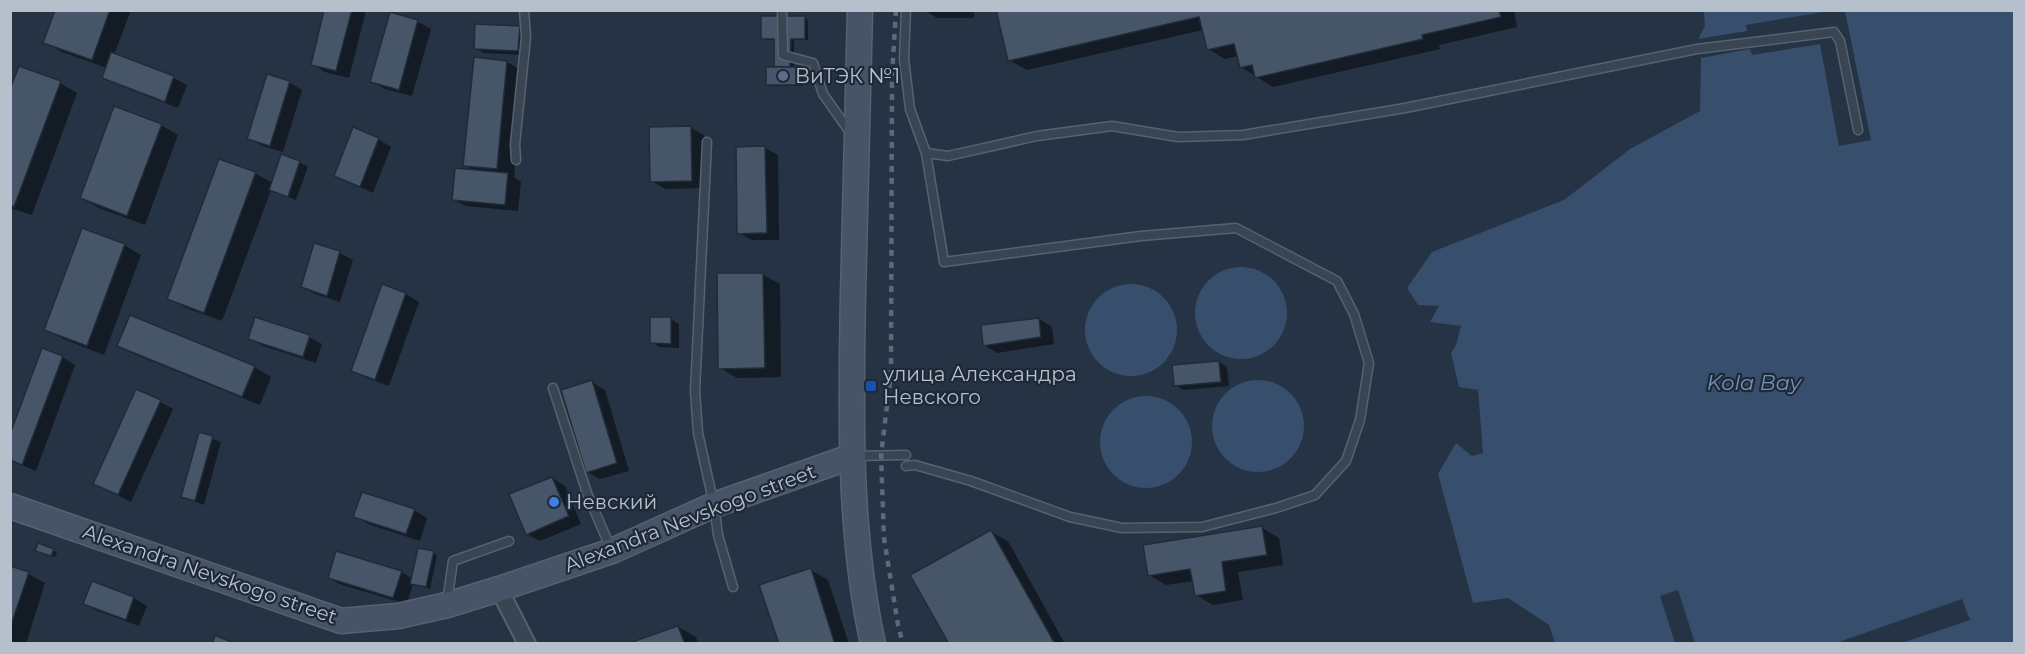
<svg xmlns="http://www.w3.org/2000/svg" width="2025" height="654" font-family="Montserrat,sans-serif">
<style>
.water{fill:#374f6c}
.pier{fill:#253344}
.shadow{fill:#0007}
.building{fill:#465568;stroke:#202b3a;stroke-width:1.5}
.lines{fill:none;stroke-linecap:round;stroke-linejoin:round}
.lane-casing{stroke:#576270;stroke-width:11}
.street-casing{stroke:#576270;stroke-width:20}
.secondary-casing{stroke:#576270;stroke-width:27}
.lane{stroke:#394553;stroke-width:8}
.street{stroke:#394553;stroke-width:16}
.secondary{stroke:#475366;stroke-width:24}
.rail{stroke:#5b697a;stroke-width:4.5;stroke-dasharray:6 6;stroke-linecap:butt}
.service-dot{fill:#5c6f8a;stroke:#1e2938;stroke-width:2}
.transit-dot{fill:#1a4fb4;stroke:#1e2938;stroke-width:2}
.shop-dot{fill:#3f7fe0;stroke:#1e2938;stroke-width:2}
.labels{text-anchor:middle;stroke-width:4.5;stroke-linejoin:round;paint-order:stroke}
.poi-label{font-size:20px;fill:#b6c0cd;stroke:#1e2938;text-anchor:start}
.street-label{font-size:20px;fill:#b6c0cd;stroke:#1e2938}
.water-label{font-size:21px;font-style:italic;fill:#7591b2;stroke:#1e2938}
</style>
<rect width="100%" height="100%" fill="#253344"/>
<g class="water">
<polygon points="1704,11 2014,11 2014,643 1555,643 1549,625 1508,598 1473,603 1438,474 1456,443 1472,456 1483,453 1478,390 1459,387 1451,353 1456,345 1461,326 1430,322 1439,306 1418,305 1407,288 1432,252 1564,200 1630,149 1700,111 1701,58 1698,39 1705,26"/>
<circle cx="1241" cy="313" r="46"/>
<circle cx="1131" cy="330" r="46"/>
<circle cx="1258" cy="426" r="46"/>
<circle cx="1146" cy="442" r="46"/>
</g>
<g class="pier">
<polygon points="1829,11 1845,11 1871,140 1839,146 1820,44 1752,55 1750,49 1701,58 1698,39 1747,31 1746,25"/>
<polygon points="1678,590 1695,643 1675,643 1660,596"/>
<polygon points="1962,599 1970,620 1902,643 1836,643"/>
</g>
<g class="shadow">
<polygon points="57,10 131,10 114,55 174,78 187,85 178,108 116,84 103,77 107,68 62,52 45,42"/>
<polygon points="326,10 366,10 349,78 325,72 312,64"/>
<polygon points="924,10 974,10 974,18 937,18"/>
<polygon points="997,10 1514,10 1517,27 1439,45 1440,49 1273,87 1241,67 1238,56 1225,59 1208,49 1203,30 1027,70 1009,60"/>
<polygon points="391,14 418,22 431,29 412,96 385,89 372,81"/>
<polygon points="804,18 808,20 808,40 794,40 794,68 803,70 803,86 772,86 768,84 776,68 776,40 767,40 763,38"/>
<polygon points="519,27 528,32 526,55 484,53 475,48"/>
<polygon points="475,59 507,62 524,72 514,177 521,182 518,211 466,206 453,199 477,172 465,165"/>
<polygon points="289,82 302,90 283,152 262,146 249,138"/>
<polygon points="60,83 77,93 32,215 10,208 10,93"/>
<polygon points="161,125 178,135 145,225 99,208 81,198"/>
<polygon points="691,128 704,135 705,188 665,189 652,181"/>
<polygon points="378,139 391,147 373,193 336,176"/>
<polygon points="765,148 778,155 779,240 752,240 739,233"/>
<polygon points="220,161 256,174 273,183 299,162 308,167 296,200 271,190 222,321 186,308 169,298"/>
<polygon points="124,245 141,255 104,355 63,339 46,329"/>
<polygon points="315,245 340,253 353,260 340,302 315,294 302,287"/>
<polygon points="762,274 780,284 781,377 737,378 720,368"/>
<polygon points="383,286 406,294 419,302 389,386 366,378 353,370"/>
<polygon points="671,319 679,324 679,348 660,347 651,342"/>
<polygon points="1039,319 1052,327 1054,344 997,353 984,345"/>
<polygon points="309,337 322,344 316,363 263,346 250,338"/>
<polygon points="119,345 254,367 271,377 260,405 136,355"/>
<polygon points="62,357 75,365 36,471 10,460 10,438"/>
<polygon points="1219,362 1227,367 1229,386 1184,390 1175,385"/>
<polygon points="592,382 605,390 629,471 600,479 587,472"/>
<polygon points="160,402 173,409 131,502 95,484"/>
<polygon points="200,434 221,442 204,505 183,497"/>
<polygon points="552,478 565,486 581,524 540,541 527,534"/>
<polygon points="414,510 427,518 420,541 368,524 355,516"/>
<polygon points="1262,528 1279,538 1283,565 1238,572 1243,600 1213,605 1196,595 1194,581 1166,585 1149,575"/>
<polygon points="991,532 1008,541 1065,644 951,644"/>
<polygon points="53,550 57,552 55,557 40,552"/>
<polygon points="434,553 437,555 430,589 413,584 407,604 342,585 329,578 401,572 413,579"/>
<polygon points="10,568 28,574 45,583 26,644 10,644"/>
<polygon points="811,570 828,580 849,644 780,644"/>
<polygon points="92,583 134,598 147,606 139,626 98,611 85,604"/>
<polygon points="678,627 696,637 698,644 631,644"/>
</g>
<g class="building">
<polygon points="55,10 110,10 92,60 43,43"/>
<polygon points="324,10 352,10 336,71 311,65"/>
<polygon points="996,10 1499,10 1501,17 1422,35 1423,39 1255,78 1252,65 1240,68 1234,44 1207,50 1199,17 1008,61"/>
<polygon points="390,12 418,20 399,90 370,82"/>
<polygon points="761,16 805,16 805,39 791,39 790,67 774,67 774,39 761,39"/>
<polygon points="475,24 520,26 518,51 474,49"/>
<polygon points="111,52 174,76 165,102 102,78"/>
<polygon points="474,57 507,61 497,169 463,166"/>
<polygon points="19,66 61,81 14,207 10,205 10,89"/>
<rect x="766" y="67" width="34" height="18"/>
<polygon points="267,74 290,81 270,146 247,139"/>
<polygon points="114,106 162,124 127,216 80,198"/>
<polygon points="691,126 692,181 650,182 649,127"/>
<polygon points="353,127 379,138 360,187 334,176"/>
<polygon points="765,146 767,233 737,234 736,147"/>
<polygon points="281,154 300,161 288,197 269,190"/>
<polygon points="219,159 256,172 204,313 167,299"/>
<polygon points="455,168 508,173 505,205 452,200"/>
<polygon points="82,228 125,244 87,346 44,330"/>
<polygon points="314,243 340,251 327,296 301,287"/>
<polygon points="717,273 763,273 765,368 718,369"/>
<polygon points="382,284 406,293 375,380 351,371"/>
<polygon points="130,315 255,366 242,397 117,346"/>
<polygon points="255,317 310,335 303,357 248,339"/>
<polygon points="650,317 671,317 671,344 650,343"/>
<polygon points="1039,318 1041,337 983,346 981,325"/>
<polygon points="42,348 63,356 22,465 10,460 10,434"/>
<polygon points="1219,361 1221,382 1174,386 1172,365"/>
<polygon points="592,380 617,463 586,473 561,390"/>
<polygon points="136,389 161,400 118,495 93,484"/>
<polygon points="199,432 213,436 195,501 181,497"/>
<polygon points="552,477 569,516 526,535 509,494"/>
<polygon points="362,492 415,509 406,534 353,517"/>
<polygon points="1262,526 1267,555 1222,562 1226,591 1195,596 1190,569 1148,576 1143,545"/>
<polygon points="991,530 1055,644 949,644 910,575"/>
<polygon points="38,543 54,549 51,556 35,551"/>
<polygon points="418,548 434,551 426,587 410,584"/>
<polygon points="336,551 402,571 393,598 328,578"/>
<polygon points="10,566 29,572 10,628"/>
<polygon points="811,568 835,644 779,644 759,585"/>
<polygon points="92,581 134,597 126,620 83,604"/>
<polygon points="678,626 685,644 629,644 629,643"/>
<polygon points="215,635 236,644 212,644"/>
</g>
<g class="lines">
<defs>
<g id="lane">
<polyline points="782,10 783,55 813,63 823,94 852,135"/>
<polyline points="707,142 695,391 698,433 714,505 718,535 733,587"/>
<polyline points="926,153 948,156 1037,136 1112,126 1178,137 1243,135 1405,108 1697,49 1834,32 1840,41 1858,130"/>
<polyline points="516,160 515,144 526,37 524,10"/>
<polyline points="553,388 587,493 611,549"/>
<polyline points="854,456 906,455"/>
<polyline points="906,466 915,465 971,481 1070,517 1122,528 1202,527 1276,508 1315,495 1346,461 1360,420 1369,363 1354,314 1337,281 1236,228 1141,236 944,262 926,153 910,109 904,59 906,10"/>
<polyline points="447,602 453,561 509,541"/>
</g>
<polyline id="street" points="499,589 527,644"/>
<g id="secondary">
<path d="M860 10C858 105 856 199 853 293 851 409 848 530 873 644"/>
<polyline points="10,506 341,621 398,616 447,605 499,589 612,551 714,505 853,456"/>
</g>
</defs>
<use href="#lane" class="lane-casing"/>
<use href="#street" class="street-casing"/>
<use href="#secondary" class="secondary-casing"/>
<use href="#lane" class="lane"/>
<use href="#street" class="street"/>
<use href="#secondary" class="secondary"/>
<polyline class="rail" points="896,10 892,76 891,373 881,455 884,538 898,625 903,644"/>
</g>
<circle class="service-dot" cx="783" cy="76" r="6"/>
<rect class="transit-dot" x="865" y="380" width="12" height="12" rx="3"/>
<circle class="shop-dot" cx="554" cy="502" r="6"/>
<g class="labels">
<g class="poi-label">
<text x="795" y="83">ВиТЭК №1</text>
<text x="883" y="381">улица Александра<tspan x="883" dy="23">Невского</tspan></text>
<text x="566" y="509">Невский</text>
</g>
<g class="street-label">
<text transform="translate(690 518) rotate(-21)" y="7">Alexandra Nevskogo street</text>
<text transform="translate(210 574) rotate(19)" y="7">Alexandra Nevskogo street</text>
</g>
<g class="water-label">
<text x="1754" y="390">Kola Bay</text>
</g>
</g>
<rect width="2025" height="654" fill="none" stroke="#b6c0cd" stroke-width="24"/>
</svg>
